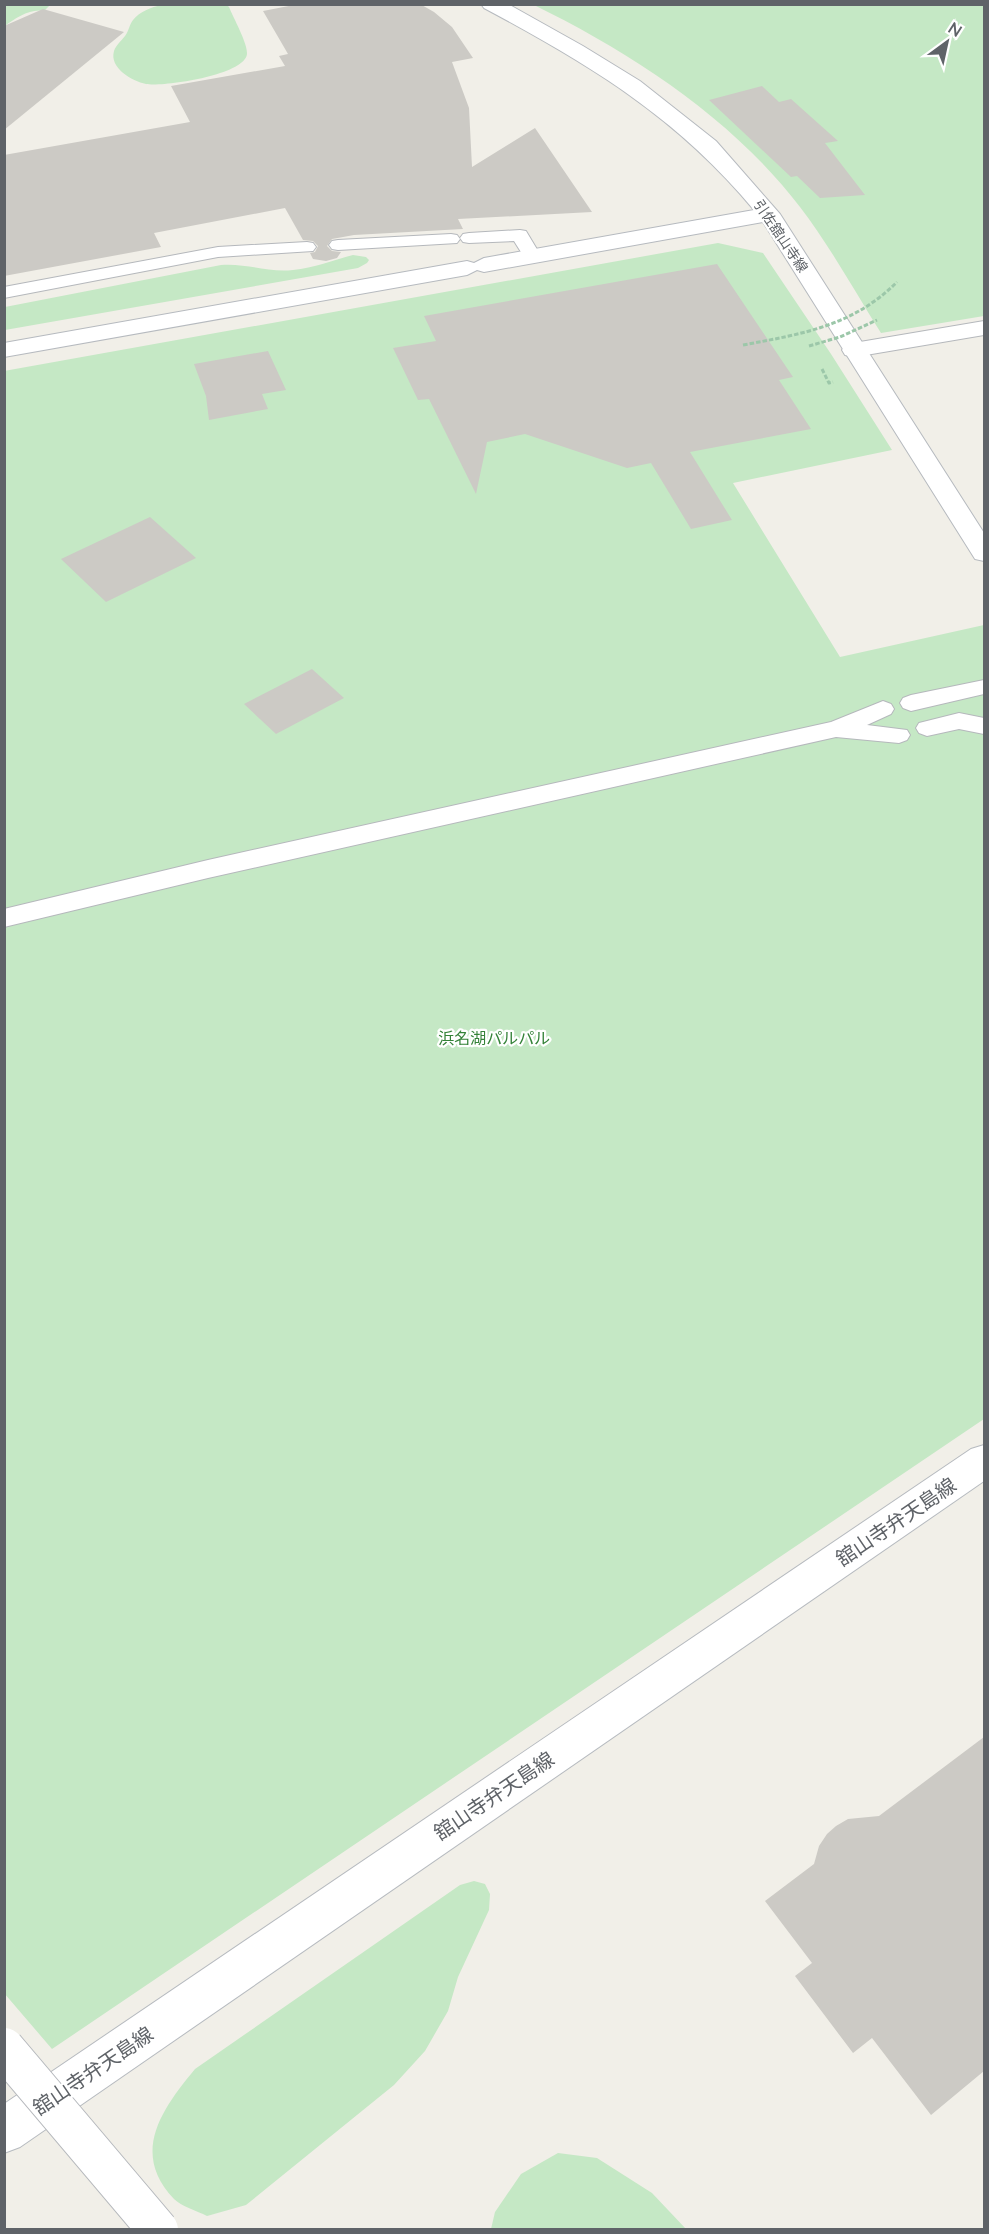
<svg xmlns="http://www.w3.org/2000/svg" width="989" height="2234" font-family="Lato,'Noto Sans JP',sans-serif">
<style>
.green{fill:#c5e8c5}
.building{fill:#cccac5}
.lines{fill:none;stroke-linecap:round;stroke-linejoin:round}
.lane-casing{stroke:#b5b8bc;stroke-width:2}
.street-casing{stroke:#b5b8bc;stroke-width:2}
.secondary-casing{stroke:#b6babf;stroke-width:2}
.path{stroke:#9cc7a9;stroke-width:3;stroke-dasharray:4.5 2;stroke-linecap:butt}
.lane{fill:#fff;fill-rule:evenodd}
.street{fill:#fff;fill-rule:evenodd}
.secondary{fill:#fff;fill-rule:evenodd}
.street-bridge-casing{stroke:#b5b8bc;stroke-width:42;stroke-linecap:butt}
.path-bridge{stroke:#9cc7a9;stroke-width:3;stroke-dasharray:4.5 2;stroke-linecap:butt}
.street-bridge{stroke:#fff;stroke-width:40}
.labels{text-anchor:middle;stroke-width:4.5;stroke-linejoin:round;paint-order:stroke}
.far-street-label{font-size:14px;fill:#5f6368;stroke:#fff}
.park-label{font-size:16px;fill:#348238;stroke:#fff}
.near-street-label{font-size:20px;fill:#5f6368;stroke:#fff}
</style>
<rect width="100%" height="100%" fill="#f1efe8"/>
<g class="green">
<path d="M5 5H50L44 11C31 8 15 18 5 26Z"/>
<path d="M161 5 226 4 229 7C233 17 248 44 247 54 245 75 164 87 146 84 132 81 109 68 114 51 116 45 122 40 125 36 129 31 129 25 133 20 139 12 152 7 161 5Z"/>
<path d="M534 5H984V316L881 333C855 292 830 246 800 207 733 119 632 53 534 5Z"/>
<polygon points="718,243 763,253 831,354 892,450 733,483 840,657 984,625 984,1419 52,2049 4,1993 4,371"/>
<path d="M353 255 366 257 369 260 367 263 358 268 5 330V307L221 265C247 263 269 273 293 270 314 268 333 260 353 255Z"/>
<path d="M474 1881 485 1884 490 1894 489 1910 458 1977 448 2011 425 2051 394 2085 246 2205 207 2216C197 2211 181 2206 174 2199 130 2153 162 2109 195 2069L460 1885Z"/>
<polygon points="558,2153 597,2158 652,2193 686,2229 491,2229 495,2212 521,2174"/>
</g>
<g class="building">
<polygon points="299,4 420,4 434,12 452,27 473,58 452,62 469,108 472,167 535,128 592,212 458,219 463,229 354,235 332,239 327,246 332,251 341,252 337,258 326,261 313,259 310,253 315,252 318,246 313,241 303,240 285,208 154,233 161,247 4,276 4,155 190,122 171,86 285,66 279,56 288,54 263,11"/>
<polygon points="43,9 124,32 4,130 4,26"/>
<polygon points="762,86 779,102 791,99 838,141 825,143 865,195 820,198 797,176 791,177 709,100"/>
<polygon points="717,264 793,377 779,380 811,429 690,452 732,520 691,529 651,463 627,468 525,434 487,442 476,494 429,399 418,400 393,348 436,341 424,316"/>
<polygon points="268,351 286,390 262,394 268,409 209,420 206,396 194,364"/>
<polygon points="150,517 196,558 106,602 61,559"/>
<polygon points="312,669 344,698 276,734 244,704"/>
<polygon points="984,1737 984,2071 931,2115 872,2038 853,2053 795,1976 812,1963 765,1901 814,1864 819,1846 827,1834 836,1826 848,1819 879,1816"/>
</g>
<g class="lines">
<defs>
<g id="lane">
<polygon points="520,230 526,231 541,256 538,260 526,260 514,241 469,243 463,242 460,238 463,234 469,233"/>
<polygon points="451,234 457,235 460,239 457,243 338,250 332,249 329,245 332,241 338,240"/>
<polygon points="307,242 313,243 316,247 313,251 218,257 4,298 4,287 218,247"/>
<polygon points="984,680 984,694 911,711 903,708 900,703 903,698 911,695"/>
<polygon points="883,701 891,704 894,709 891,714 867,725 907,730 910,735 907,740 899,743 836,737 208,878 4,927 4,909 208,860 831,722"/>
<polygon points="959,713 984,718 984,734 959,729 927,736 919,733 916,728 919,723"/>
</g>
<polygon id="street" points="984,321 984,335 854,357 845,355 842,350 845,345 854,343"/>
<g id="secondary">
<path d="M481 4H508L583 46 640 81 716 141 780 214 984 533V561L975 559 763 222 484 272 477 270 467 275 4 357V343L467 261 474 263 484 258 754 210C677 117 589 64 484 8Z"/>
<polygon points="984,1445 984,1481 20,2147 4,2153 4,2104 971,1449"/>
</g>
</defs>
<use href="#lane" class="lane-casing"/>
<use href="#street" class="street-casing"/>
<use href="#secondary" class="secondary-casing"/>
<polyline class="path" points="822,369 829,383 833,382"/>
<use href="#lane" class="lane"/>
<use href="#street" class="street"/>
<use href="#secondary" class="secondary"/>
<defs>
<polyline id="street-bridge" points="4,2048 158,2230"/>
</defs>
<use href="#street-bridge" class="street-bridge-casing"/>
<g class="path-bridge">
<path d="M743 345C802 334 853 326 897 282"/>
<polyline points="809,346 840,337 877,320"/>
</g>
<use href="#street-bridge" class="street-bridge"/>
</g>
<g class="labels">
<g class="far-street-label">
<text transform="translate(781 236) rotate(56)" y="5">引佐舘山寺線</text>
</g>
<g class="park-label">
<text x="494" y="1044">浜名湖パルパル</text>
</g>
<g class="near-street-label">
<text transform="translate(896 1522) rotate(-34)" y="7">舘山寺弁天島線</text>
<text transform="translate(494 1796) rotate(-34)" y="7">舘山寺弁天島線</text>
<text transform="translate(93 2071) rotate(-34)" y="7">舘山寺弁天島線</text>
</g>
</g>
<rect width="989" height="2234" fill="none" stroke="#5f6368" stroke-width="12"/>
<g transform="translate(947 42) rotate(33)" stroke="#ffffff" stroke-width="4.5" paint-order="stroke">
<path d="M0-4.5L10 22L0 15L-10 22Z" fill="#5f6368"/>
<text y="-9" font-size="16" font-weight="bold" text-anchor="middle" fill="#5f6368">N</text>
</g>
</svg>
